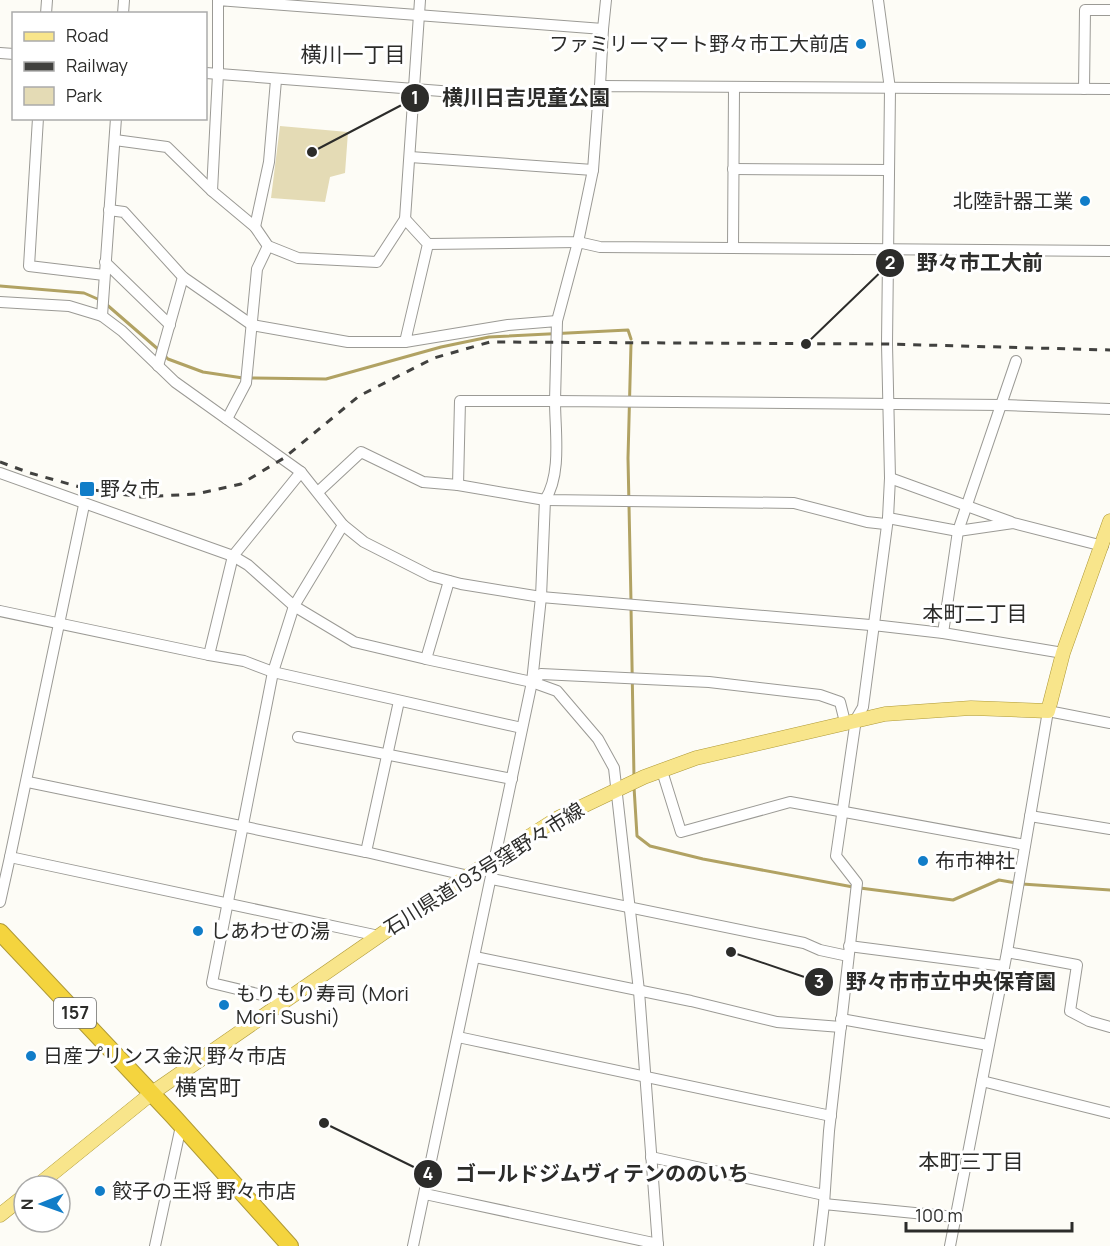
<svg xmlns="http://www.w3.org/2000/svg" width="1110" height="1246" font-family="Manrope,'Noto Sans JP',sans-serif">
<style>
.green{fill:#e4dbb5}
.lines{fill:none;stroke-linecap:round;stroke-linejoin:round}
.stream{stroke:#b1a263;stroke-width:3}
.minor-casing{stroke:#9b9a95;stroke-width:12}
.major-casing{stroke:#ae9937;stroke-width:15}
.highway-casing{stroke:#ae9937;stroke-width:18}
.minor{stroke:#fff;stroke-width:10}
.major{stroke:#f8e58b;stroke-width:14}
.highway{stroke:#f4d43e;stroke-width:16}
.rail{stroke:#41413f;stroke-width:3;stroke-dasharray:8 8;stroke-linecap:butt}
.poi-dot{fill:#117dc8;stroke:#fff;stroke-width:2}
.labels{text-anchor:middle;stroke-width:6;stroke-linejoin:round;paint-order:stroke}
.shield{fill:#fff;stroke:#6b6b6a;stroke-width:1.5}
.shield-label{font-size:18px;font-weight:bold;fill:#2c2c2a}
.poi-label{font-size:20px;fill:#2c2c2a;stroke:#fff;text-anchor:start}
.street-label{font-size:20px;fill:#2c2c2a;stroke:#fff}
.neighbourhood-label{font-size:21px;fill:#2c2c2a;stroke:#fff}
.quarter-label{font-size:22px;fill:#2c2c2a;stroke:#fff}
.leader{fill:none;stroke:#2c2c2a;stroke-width:2}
.callout-dot{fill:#2c2c2a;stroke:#fff;stroke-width:2}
.mark-label{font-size:18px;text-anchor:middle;font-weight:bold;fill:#fff}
.callout-label{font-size:21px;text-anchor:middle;font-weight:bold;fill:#2c2c2a;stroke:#fff;stroke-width:6;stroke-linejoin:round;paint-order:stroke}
</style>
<rect width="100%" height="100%" fill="#fdfcf6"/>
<polygon class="green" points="280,126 348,132 345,173 330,177 325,202 271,198"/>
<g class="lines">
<g class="stream">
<polyline points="0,286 84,293 100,300"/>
<polyline points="106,304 159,350"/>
<polyline points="631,344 628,458 631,601"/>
<polyline points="164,355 168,359 203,372 243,378"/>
<polyline points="249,378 326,379 441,347 489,337 628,330 631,339"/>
<polyline points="631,607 634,778"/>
<polyline points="634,787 637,836 650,846 703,859 853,887"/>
<polyline points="1022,884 1110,890"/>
<polyline points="860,888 953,900 999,880 1016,883"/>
</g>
<defs>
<g id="minor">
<polyline points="46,14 47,0"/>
<polyline points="123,14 124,0"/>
<polyline points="603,29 606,0"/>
<polyline points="0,53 14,54"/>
<polyline points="206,73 598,103 600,86 1110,89"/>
<polyline points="1084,89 1085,10 1110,10"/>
<polyline points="38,118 29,266 104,275"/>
<polyline points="115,140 167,147 212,191"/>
<polyline points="410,157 593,170"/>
<polyline points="733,169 889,170"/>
<polyline points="109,210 124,212 183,277 252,325 348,342 405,342"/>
<polyline points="405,219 420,0"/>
<polyline points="255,227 269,162 276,80"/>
<polyline points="428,244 578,242 593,170 598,103"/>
<polyline points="733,247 734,88"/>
<polyline points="105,262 170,325"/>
<polyline points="0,302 69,306 102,316 122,331 175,382 301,472 343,525 364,542 431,576 461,584 541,597 882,626 943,633 1063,653"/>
<polyline points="102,316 116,118"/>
<polyline points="557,321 578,242 600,247 1110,251"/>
<polyline points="158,366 183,277"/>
<polyline points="227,419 246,383 257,269 268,246"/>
<polyline points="0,473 233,556 248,565 294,606 354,642 426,659"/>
<polyline points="890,478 1011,522"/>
<polyline points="458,485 460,401 555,401 557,321 508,325 405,342 428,244 405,219 377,262 298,258 268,246 255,227 212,191 218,74 218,0 603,29 600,86"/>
<polyline points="318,492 361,452 423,482 458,485 545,500 794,503 867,522 885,524"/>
<polyline points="84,505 10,857 379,936"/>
<polyline points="888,518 958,531 1013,523 1103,546"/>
<polyline points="449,581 426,659 532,682 557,691 598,739 614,768 639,991 658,1246"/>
<polyline points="0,611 209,655 233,556 301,472"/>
<polyline points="943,633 958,531 1016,361"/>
<polyline points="209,655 244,661 273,672 522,728"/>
<polyline points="532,682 541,674 709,682 820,695 840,702 845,722"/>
<polyline points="298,737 512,779"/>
<polyline points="662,771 681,832 790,802 1025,845"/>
<polyline points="28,782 366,852 469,876"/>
<polyline points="1030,816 1110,829"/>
<polyline points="366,852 399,701"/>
<polyline points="492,879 804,943 820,950 848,956"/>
<polyline points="0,902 10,857"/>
<polyline points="849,946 1004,966"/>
<polyline points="1007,952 1077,965 1070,1011 1089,1021 1110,1027"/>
<polyline points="475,957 691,1001 777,1022 841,1027"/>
<polyline points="283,1000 212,983 273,672 294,606 343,525"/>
<polyline points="841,1019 988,1045"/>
<polyline points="458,1037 831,1116"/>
<polyline points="982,1081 1110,1113"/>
<polyline points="651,1157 824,1195"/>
<polyline points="425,1194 658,1244"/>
<polyline points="824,1204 829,1131 857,883 836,856 856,719 863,707 888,518 890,478 887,344 890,89 878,0"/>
<polyline points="155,1246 181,1126"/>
<path d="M413 1246 532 682 541 597 545 500C562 474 555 431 555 401L1003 405 1110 409"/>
<polyline points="819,1246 824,1204 955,1217"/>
<polyline points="950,1246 1007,952 1048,711 1110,723"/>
</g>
<g id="major">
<polyline points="37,1186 152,1093 441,893 558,818 644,777 696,758 885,714 971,708 1048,711 1063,653 1110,521"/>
<polyline points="0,1215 24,1196"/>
</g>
<polyline id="highway" points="0,932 173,1116 290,1246"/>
</defs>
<use href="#minor" class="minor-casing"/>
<use href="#major" class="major-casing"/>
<use href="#highway" class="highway-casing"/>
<use href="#minor" class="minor"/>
<use href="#major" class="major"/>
<use href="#highway" class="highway"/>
<polyline class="rail" points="0,462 30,473 87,489 141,497 196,494 241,484 284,458 359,396 434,358 490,342 887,344 1110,350"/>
</g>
<g class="poi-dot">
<circle cx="861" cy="44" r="6"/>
<circle cx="1085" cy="201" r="6"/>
<rect x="79" y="481" width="16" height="16" rx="3"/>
<circle cx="923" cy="861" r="6"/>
<circle cx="198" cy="931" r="6"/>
<circle cx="224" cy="1005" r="6"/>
<circle cx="31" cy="1056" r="6"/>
<circle cx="100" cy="1191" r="6"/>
</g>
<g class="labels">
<rect class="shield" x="54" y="998" width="42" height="30" rx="4.5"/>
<g class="shield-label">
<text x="75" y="1019">157</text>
</g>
<g class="poi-label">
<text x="849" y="51" text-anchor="end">ファミリーマート野々市工大前店</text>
<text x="1073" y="208" text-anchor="end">北陸計器工業</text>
<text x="100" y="496">野々市</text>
<text x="935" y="868">布市神社</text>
<text x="210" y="938">しあわせの湯</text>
<text x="236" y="1001">もりもり寿司 (Mori<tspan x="236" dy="23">Mori Sushi)</tspan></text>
<text x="43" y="1063">日産プリンス金沢 野々市店</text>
<text x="112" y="1198">餃子の王将 野々市店</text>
</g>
<g class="street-label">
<text transform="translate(484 869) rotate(-32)" y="7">石川県道193号窪野々市線</text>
</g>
<g class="neighbourhood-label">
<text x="353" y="62">横川一丁目</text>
<text x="975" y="621">本町二丁目</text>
<text x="971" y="1169">本町三丁目</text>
</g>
<g class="quarter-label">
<text x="208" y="1095">横宮町</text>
</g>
</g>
<path class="leader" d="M312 152L415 98M806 344L890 263M731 952L819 982M324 1123L428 1174"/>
<g class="callout-dot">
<circle cx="312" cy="152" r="6"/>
<circle cx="806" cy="344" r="6"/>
<circle cx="731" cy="952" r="6"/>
<circle cx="324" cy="1123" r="6"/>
<circle cx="415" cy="98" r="15"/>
<circle cx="890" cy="263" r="15"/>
<circle cx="819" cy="982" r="15"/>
<circle cx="428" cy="1174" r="15"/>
</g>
<g class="mark-label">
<text x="415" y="104">1</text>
<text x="890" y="269">2</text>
<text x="819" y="988">3</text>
<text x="428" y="1180">4</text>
</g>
<g class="callout-label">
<text x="526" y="105">横川日吉児童公園</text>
<text x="980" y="270">野々市工大前</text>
<text x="951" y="989">野々市市立中央保育園</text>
<text x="602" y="1181">ゴールドジムヴィテンののいち</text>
</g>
<rect x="12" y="12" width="195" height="108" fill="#ffffff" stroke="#ababaa" stroke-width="1.5"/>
<rect x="24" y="32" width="30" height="9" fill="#f8e58b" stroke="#ababaa" stroke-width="1.5"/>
<text x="66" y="42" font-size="18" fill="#2c2c2a">Road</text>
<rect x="24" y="62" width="30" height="9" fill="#41413f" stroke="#ababaa" stroke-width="1.5"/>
<text x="66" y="72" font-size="18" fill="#2c2c2a">Railway</text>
<rect x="24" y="87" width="30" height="18" fill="#e4dbb5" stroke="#ababaa" stroke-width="1.5"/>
<text x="66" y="102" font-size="18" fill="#2c2c2a">Park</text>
<g transform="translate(42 1204) rotate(269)"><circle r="28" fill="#ffffff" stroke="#ababaa" stroke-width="1.5"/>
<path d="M0-4.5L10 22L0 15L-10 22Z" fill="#117dc8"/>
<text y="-9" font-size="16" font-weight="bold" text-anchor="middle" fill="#2c2c2a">N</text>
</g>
<path d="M906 1222v9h166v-9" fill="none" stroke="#2c2c2a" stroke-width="3"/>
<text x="915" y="1222" font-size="18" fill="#2c2c2a" stroke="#ffffff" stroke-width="4.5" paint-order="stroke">100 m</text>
</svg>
